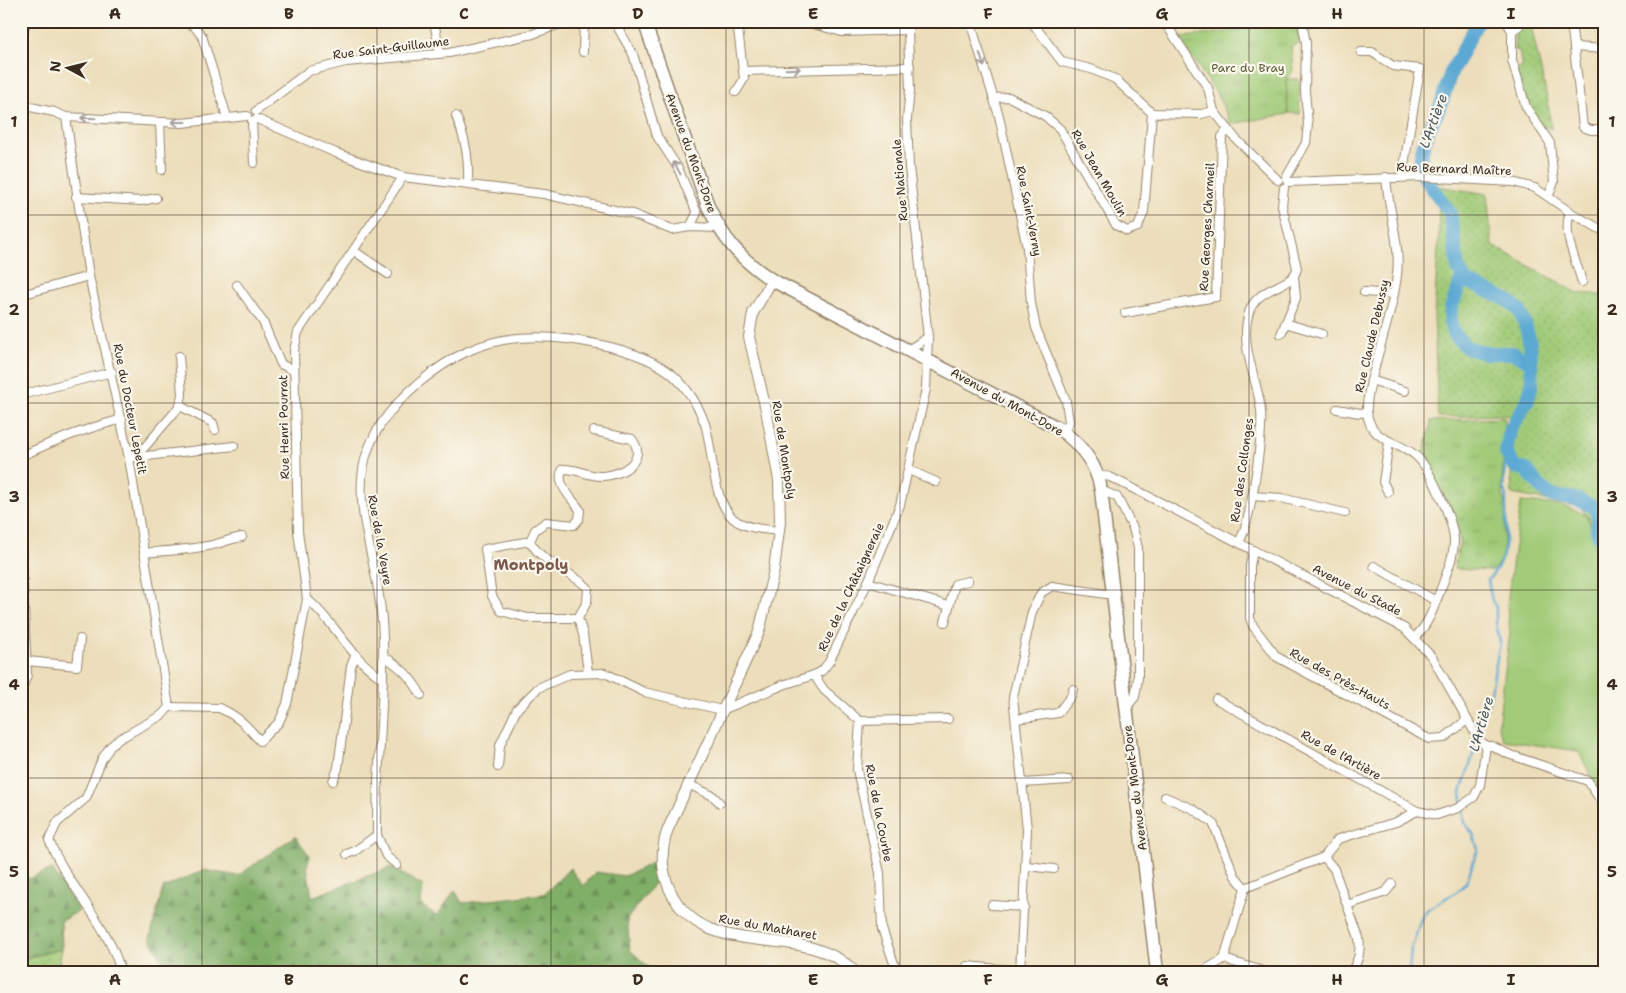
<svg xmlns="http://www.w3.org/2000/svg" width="1626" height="993" font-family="'Shantell Sans',sans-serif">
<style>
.grass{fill:url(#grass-dots);stroke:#6e7a4b}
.forest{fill:url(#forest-firs);stroke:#5e6c43}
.park{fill:url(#park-tufts);stroke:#6e7a4b}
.garden{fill:#a1cb78;stroke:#6e7a4b}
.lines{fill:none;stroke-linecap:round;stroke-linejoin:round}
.stream{stroke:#5ba9d4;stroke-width:2.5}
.river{stroke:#5ba9d4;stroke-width:14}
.minor-casing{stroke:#94846c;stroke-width:10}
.tertiary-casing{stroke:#94846c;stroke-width:12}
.primary-casing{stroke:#94846c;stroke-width:15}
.minor{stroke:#fff;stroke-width:8}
.tertiary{stroke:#fff;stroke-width:10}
.primary{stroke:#fff;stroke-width:12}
.oneway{stroke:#a79f9a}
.grid{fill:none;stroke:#3b2a1e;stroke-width:1;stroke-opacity:0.55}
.labels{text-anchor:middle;stroke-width:4.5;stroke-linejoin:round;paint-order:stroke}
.street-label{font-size:12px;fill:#3b2a1e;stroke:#fbf7ec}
.park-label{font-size:12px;fill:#5a5a39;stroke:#fbf7ec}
.water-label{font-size:14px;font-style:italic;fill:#46565e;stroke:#fbf7ec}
.quarter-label{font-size:15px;font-weight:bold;fill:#7d584d;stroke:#fbf7ec}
.neatline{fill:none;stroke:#3b2a1e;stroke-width:2}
.grid-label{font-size:16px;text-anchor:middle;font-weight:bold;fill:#3b2a1e}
</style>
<defs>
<pattern id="grass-dots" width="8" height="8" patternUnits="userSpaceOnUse" patternTransform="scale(1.25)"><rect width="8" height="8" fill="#a1cb78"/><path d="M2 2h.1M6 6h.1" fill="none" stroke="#8cae67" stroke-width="1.8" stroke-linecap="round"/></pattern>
<pattern id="forest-firs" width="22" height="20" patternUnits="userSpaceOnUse" patternTransform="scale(1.25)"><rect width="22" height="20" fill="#80af68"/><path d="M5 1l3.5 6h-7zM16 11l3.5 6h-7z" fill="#6a8f55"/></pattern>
<pattern id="park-tufts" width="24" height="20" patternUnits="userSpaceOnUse" patternTransform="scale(1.25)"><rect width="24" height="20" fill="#a1cb78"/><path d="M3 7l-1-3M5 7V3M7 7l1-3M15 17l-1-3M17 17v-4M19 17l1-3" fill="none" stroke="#8cae67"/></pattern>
</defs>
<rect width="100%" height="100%" fill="#fbf7ec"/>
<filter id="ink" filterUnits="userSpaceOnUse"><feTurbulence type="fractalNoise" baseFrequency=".02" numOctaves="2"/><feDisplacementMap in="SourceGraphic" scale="10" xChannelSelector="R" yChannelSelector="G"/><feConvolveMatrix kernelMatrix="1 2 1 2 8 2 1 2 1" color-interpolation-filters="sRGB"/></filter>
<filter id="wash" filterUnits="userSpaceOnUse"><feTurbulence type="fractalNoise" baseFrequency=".0096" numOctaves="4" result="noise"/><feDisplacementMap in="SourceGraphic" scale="20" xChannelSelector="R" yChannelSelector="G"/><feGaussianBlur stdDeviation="1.12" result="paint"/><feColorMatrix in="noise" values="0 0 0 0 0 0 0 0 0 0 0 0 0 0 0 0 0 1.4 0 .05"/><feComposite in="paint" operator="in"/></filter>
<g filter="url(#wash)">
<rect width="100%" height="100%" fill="#ecdeba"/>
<g class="grass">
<path d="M1522 21H1530L1548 102 1551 129C1528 123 1523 89 1516 69L1522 68 1519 50 1514 51 1515 36Z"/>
<polygon points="1438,186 1487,194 1492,245 1578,293 1605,295 1605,566 1590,520 1580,507 1512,494 1508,415 1438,417 1434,316 1439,231"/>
<polygon points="62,949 57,972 21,972 21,959"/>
</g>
<g class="forest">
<polygon points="295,836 310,856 307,866 312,897 391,867 423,886 421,905 437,916 455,890 462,903 544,894 570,868 583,886 596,872 625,876 656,861 658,878 627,919 630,950 654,972 169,972 150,938 163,888 204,870 238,876"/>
<polygon points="21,854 28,879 52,869 79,911 61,921 62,949 21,959"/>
</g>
<g class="park">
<polygon points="1297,22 1299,43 1291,46 1293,71 1286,79 1288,114 1231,124 1217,94 1179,38"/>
<polygon points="1505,418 1502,492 1506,509 1504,541 1503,556 1493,571 1454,569 1460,541 1457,526 1426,459 1425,451 1431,421"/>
</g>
<g class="garden">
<polygon points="1308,21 1349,21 1348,25 1311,30"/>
<polygon points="1286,79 1299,79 1300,114 1288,113"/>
<polygon points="1521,502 1561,505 1586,515 1605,557 1605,801 1578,751 1503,740 1498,726 1510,632 1507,607 1509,588"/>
</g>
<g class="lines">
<g class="stream">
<path d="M1477 732 1489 702 1500 642 1496 623V607L1492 601 1488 580C1512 556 1505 525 1506 494L1503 489 1506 453"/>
<polyline points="1409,972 1411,949 1422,916 1428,909 1459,890 1466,883 1478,849 1473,834 1465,823 1461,792 1473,755 1476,737"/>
</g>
<g class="river">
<polyline points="1478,21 1450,75 1441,105 1427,133 1421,155 1420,171 1450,213 1458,268 1466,281 1507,300 1519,310 1525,324 1530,343 1532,383 1528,400 1510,430 1506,453 1515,467 1527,470 1541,488 1552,496 1575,499 1592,506 1596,511 1599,520 1597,530 1605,551"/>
<polyline points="1463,276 1451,308 1450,323 1455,335 1466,347 1484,353 1513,353 1531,363"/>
</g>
</g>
</g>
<g filter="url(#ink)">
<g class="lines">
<defs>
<g id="minor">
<polyline points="184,21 194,26 202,36 227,117"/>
<polyline points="434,21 440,54"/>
<polyline points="614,21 633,54 657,136 678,168 697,213 690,227"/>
<polyline points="802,21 842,32 908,30"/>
<polyline points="970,21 999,116 1027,248 1031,303 1036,328 1066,401 1069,422 1064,432"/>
<polyline points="1031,21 1062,62 1091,69 1115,79 1152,113 1201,114 1214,111"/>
<polyline points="1164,21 1208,88 1214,111 1235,138 1278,180"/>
<polyline points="1506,21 1512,31 1512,60 1526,107 1550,143 1554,182 1549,195"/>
<polyline points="1571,21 1583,127 1591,130 1605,130"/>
<polyline points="1512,31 1519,26 1518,21"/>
<polyline points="1574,47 1605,49"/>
<polyline points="583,52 584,21"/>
<polyline points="1361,52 1372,52 1393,66 1420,69 1402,177"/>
<polyline points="744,71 910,67"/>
<polyline points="736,92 744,79 737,21"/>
<polyline points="994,98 1009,97 1045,116 1060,129 1116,225 1127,231 1138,227 1144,212 1152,113"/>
<polyline points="21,105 54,112 66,117 182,123 247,116"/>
<polyline points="256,111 309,71 346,62 449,53 533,34 568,21"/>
<path d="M456 116C466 140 469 159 468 184"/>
<polyline points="66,117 89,276 129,458 169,707"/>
<polyline points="257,119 336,153 403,177 544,194 632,214 672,230 690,227 719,228"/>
<polyline points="252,121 254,163"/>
<polyline points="160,122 162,170"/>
<path d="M1386 177C1388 208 1401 245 1397 275 1394 305 1382 337 1375 367 1371 380 1366 397 1367 412 1370 442 1397 440 1415 455 1430 467 1453 520 1454 540 1454 555 1448 570 1443 583 1436 601 1430 624 1415 637"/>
<polyline points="1286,178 1306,143 1308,124 1305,91 1306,43 1302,21"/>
<polyline points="1289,182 1421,177 1513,182 1535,188 1570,212 1605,232"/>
<polyline points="76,197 141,201 156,198"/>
<path d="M1570 212C1562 235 1576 259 1582 282"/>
<polyline points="354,251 388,274"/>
<polyline points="237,285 263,322 281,364 294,371"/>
<polyline points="1364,292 1393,294"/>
<polyline points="21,295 89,276"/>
<polyline points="1125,313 1216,297 1222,137 1228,129"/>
<polyline points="1285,323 1322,334"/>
<polyline points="1281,334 1296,298 1294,277"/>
<polyline points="908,350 928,337"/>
<polyline points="1371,380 1405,391"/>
<polyline points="21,395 112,372"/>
<polyline points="180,406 213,423 215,430"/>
<polyline points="1337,409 1360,413 1367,412"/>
<polyline points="128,450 144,448 180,406 182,394 179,356"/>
<path d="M21 454H26C57 439 88 428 122 419"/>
<polyline points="129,458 234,446"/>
<polyline points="909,470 936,482"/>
<polyline points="1098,474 1110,477 1146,495 1404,628 1432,657 1479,740 1486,746 1492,746 1508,754 1588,781 1605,807"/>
<polyline points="1101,490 1117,497 1133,528 1138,548 1138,678 1135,697 1126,708"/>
<polyline points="1388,492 1383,482 1389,443"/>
<polyline points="1252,496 1281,498 1345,513"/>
<polyline points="21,540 27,675 21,691"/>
<polyline points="530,541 485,549 492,596 501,611 528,618 578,618"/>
<path d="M1239 542C1251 523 1263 435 1261 411 1258 380 1240 348 1248 316 1255 284 1294 289 1297 268L1282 206 1284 188"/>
<polyline points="1253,550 1250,566 1250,618 1253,626 1277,657 1429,739 1444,738 1467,720"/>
<path d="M144 553C165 551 187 550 207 546 220 544 229 539 242 537"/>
<polyline points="1374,566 1436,601"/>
<polyline points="868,582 949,606"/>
<polyline points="945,622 955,584 968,581"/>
<path d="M383 656C399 665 412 678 421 695"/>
<polyline points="27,661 77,666 80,639"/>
<path d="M588 672 583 634 578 618 587 602 588 588C571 571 541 563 530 541L535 530 546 522 574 525 579 519 580 510C572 498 554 483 563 469 577 468 589 477 603 476 622 475 648 460 632 439L594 431"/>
<polyline points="814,675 824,690 860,721 857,770 880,873 882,929 897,972"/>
<path d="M382 678C351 659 335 622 307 599L298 531 294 351 298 332 403 177"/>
<polyline points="1216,699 1417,811 1437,815 1458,808 1474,797 1480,785 1486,746"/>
<path d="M169 707 219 708C237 715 248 727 260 741L279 722 287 704 307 599"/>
<polyline points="1016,719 1058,713 1071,696 1073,689"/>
<polyline points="860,721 948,719"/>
<polyline points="498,767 500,745 517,709 538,688 570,674 605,673 644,692 722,710 783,685 814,675 822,671 829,662 868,582 900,505 926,389 928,337 909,167 907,119 910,90 908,30 910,21"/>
<polyline points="333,781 338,768 351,666 356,654"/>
<polyline points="1023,783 1069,780"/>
<polyline points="688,784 713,796 720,803"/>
<polyline points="1165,797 1193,809 1213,823 1235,876 1245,888"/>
<polyline points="347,854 355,851 377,835"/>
<path d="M1324 857 1334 869 1359 938C1361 950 1359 961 1351 972"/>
<path d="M397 865 386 856 377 835C376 770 385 704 383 639 381 533 317 467 420 382 449 358 480 341 519 338 562 334 641 347 674 376 688 389 699 407 705 424 714 452 711 506 738 522 751 529 765 529 780 531"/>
<polyline points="1027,866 1054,869"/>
<polyline points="992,905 1024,907"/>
<polyline points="1347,905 1386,892 1392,884"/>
<polyline points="1224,959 1266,972"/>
<polyline points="967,966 1021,971"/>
<path d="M121 972C108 923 68 887 49 840L57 823 86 798 102 759 110 747 119 739 162 715 169 707"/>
<polyline points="1020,972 1027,829 1013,697 1032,612 1041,593 1052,586 1113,595"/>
<polyline points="1201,972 1224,959 1245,888 1324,857 1338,839 1396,822 1417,811"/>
</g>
<path id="tertiary" d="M772 280 753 313 749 337 766 410 779 480 780 522 774 570 759 632 668 829C661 848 661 869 669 888 703 967 805 918 855 972"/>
<g id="primary">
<path d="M644 21 708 206C723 239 741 260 772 280L1058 428C1079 443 1097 464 1101 490L1157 972"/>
<polyline points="21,33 23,21"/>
</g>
</defs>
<use href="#minor" class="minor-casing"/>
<use href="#tertiary" class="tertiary-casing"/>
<use href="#primary" class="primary-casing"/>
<use href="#minor" class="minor"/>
<use href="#tertiary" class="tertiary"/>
<use href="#primary" class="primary"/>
</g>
<defs><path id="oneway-shaft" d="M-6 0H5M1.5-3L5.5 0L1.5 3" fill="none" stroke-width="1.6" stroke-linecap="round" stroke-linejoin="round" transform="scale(1.25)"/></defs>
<g class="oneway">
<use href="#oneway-shaft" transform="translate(982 60) rotate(72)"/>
<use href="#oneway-shaft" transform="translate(793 69) rotate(-2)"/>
<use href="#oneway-shaft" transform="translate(88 118) rotate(-178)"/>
<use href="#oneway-shaft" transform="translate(179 122) rotate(-180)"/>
<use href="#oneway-shaft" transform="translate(677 168) rotate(-120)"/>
</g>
</g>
<path class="grid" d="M202 21V972M377 21V972M551 21V972M726 21V972M900 21V972M1075 21V972M1249 21V972M1424 21V972M21 215H1605M21 403H1605M21 590H1605M21 778H1605"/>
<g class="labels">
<g class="street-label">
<text transform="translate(391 48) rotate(-7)" y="4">Rue Saint-Guillaume</text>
<text transform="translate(691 153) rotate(70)" y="4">Avenue du Mont-Dore</text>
<text transform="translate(1454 169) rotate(2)" y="4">Rue Bernard Maître</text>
<text transform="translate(1099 173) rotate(60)" y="4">Rue Jean Moulin</text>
<text transform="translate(900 180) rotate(-95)" y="4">Rue Nationale</text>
<text transform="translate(1029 211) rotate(79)" y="4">Rue Saint-Verny</text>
<text transform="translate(1207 227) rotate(-87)" y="4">Rue Georges Charmeil</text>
<text transform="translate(1372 336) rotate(-77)" y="4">Rue Claude Debussy</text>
<text transform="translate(1007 402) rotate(29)" y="4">Avenue du Mont-Dore</text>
<text transform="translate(130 409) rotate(79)" y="4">Rue du Docteur Lepetit</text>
<text transform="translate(284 427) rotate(-91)" y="4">Rue Henri Pourrat</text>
<text transform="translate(784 450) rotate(81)" y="4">Rue de Montpoly</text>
<text transform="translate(1242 470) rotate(-82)" y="4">Rue des Collonges</text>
<text transform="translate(380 540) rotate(80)" y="4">Rue de la Veyre</text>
<text transform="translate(851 587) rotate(-65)" y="4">Rue de la Châtaigneraie</text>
<text transform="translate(1357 590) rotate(27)" y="4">Avenue du Stade</text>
<text transform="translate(1340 679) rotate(29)" y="4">Rue des Près-Hauts</text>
<text transform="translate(1341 755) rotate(29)" y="4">Rue de l'Artière</text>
<text transform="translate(1135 788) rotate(-97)" y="4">Avenue du Mont-Dore</text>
<text transform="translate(879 813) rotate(79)" y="4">Rue de la Courbe</text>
<text transform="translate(768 927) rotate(10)" y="4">Rue du Matharet</text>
</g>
<g class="park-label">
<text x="1248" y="72">Parc du Bray</text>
</g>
<g class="water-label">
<text transform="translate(1433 121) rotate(-70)" y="5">L'Artière</text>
<text transform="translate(1481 724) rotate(-74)" y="5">L'Artière</text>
</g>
<g class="quarter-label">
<text x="531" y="570">Montpoly</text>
</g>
</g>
<rect width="1626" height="993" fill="none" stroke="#fbf7ec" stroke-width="55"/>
<g transform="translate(68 68) rotate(277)" stroke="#fbf7ec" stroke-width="4" paint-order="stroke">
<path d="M0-4L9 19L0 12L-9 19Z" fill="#3b2a1e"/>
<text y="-8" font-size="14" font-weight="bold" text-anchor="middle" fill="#3b2a1e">N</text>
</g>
<rect x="28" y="28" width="1570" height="938" class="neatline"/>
<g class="grid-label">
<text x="115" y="19">A</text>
<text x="289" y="19">B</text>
<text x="464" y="19">C</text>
<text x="638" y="19">D</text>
<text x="813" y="19">E</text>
<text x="988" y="19">F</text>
<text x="1162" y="19">G</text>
<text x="1337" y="19">H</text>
<text x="1511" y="19">I</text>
<text x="14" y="127">1</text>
<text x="1612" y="127">1</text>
<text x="14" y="315">2</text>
<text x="1612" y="315">2</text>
<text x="14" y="502">3</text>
<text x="1612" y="502">3</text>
<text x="14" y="690">4</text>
<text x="1612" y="690">4</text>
<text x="14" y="877">5</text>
<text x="1612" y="877">5</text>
<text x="115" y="985">A</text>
<text x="289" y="985">B</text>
<text x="464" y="985">C</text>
<text x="638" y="985">D</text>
<text x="813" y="985">E</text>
<text x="988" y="985">F</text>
<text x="1162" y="985">G</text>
<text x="1337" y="985">H</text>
<text x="1511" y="985">I</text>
</g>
</svg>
